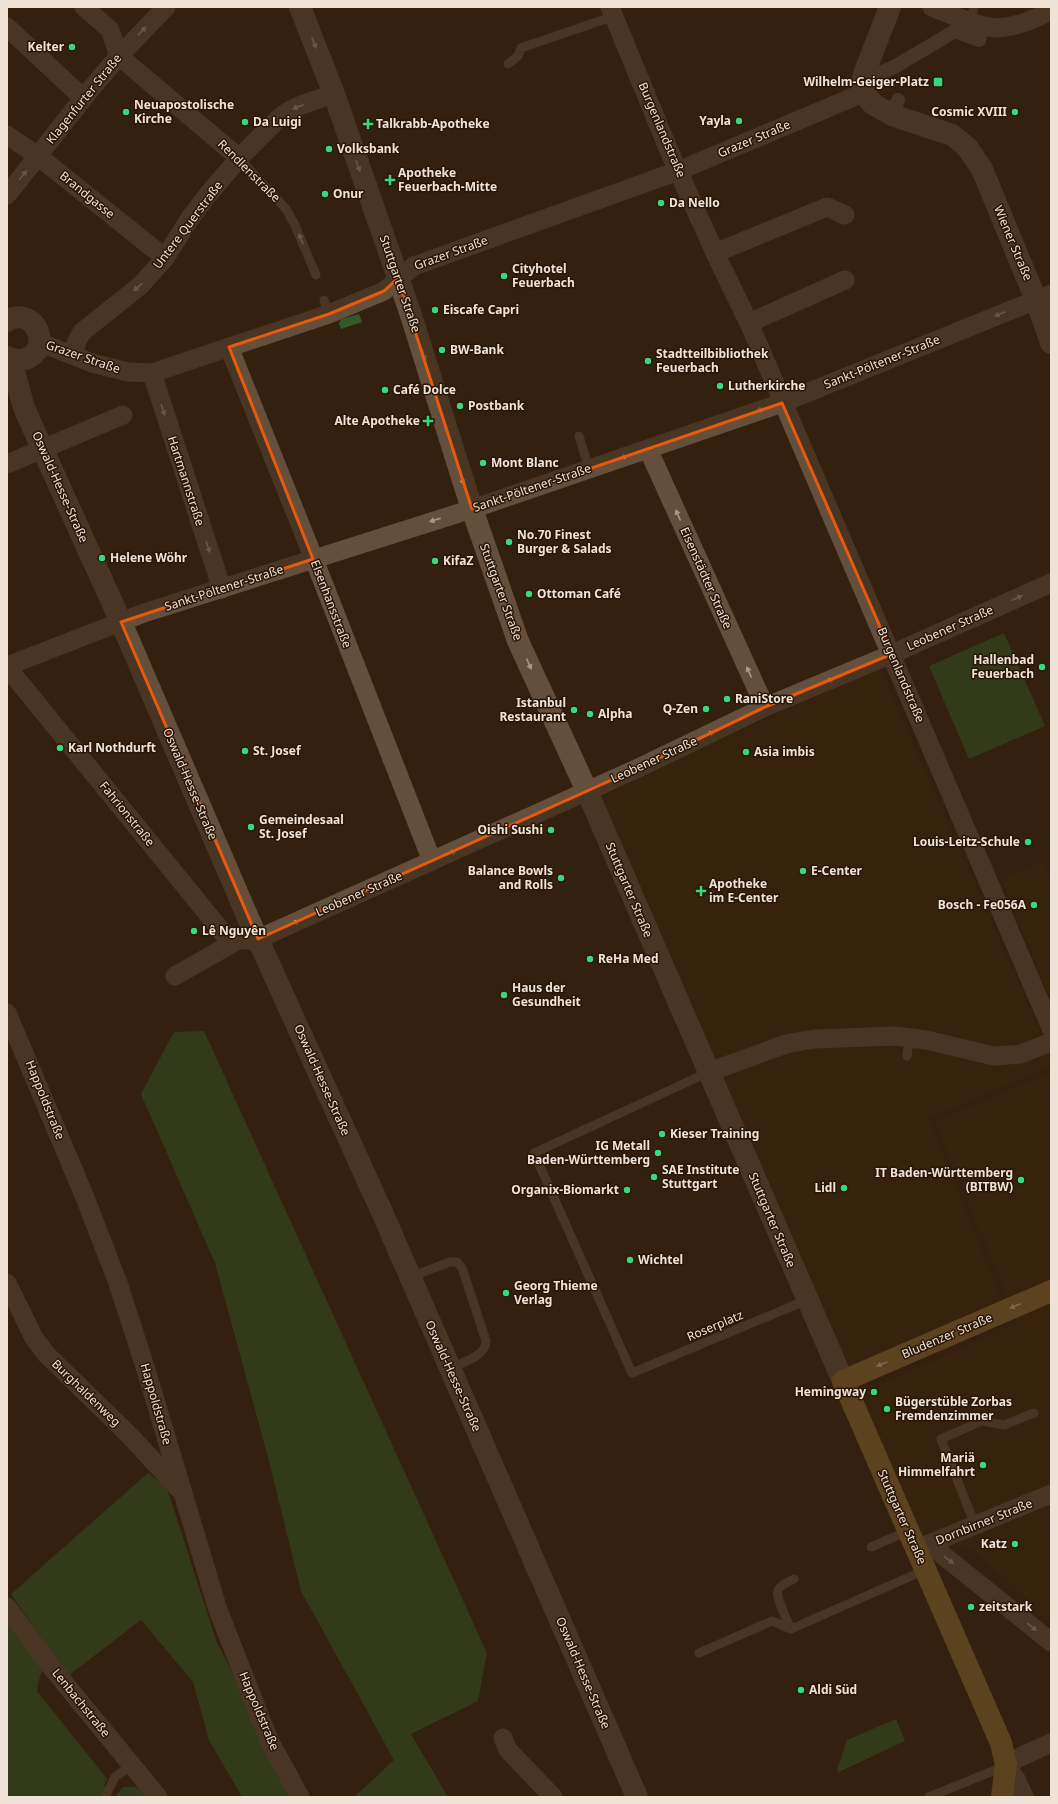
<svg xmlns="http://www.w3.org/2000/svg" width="1058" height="1804" font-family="'Noto Sans',sans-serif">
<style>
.built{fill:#3c240c}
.green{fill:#325926}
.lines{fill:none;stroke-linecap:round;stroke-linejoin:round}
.service{stroke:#644f3c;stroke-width:9}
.pedestrian{stroke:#644f3c;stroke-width:14}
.minor{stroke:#644f3c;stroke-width:19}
.tertiary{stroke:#644f3c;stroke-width:22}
.secondary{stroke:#644f3c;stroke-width:22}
.primary{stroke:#8e6a32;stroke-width:22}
.oneway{fill:#aa988a}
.oneway2{fill:#d2bea6}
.marked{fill:none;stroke:#e8590c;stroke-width:3;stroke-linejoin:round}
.poi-dot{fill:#39d87f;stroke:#291605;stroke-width:1.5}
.labels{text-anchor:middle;stroke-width:3;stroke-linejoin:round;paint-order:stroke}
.poi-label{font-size:12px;font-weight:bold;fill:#efe2d7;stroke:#291605;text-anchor:start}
.street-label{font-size:12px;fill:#efe2d7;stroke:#291605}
</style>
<rect width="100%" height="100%" fill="#33200e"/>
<g class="built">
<polygon points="880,668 1051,1057 1051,1066 929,1118 1004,1306 837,1383 582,802"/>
<polygon points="1043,861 1048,874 1051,873 1051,999 1001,879"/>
<polygon points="1051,1072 1051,1622 971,1548 911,1551 847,1400 1018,1323 935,1122"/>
</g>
<g class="green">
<polygon points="359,314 362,322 341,329 339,324 341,319"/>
<polygon points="1004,633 1045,726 969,759 929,666"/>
<polygon points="204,1031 487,1653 478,1701 411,1734 448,1797 354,1797 394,1760 301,1591 269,1461 215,1263 141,1094 174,1032"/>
<polygon points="148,1473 167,1488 216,1640 293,1797 242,1797 209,1740 193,1682 141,1620 68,1676 11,1594"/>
<polygon points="7,1614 45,1666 38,1682 37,1691 107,1779 104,1786 112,1797 7,1797"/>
<polygon points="896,1719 905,1741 839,1772 837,1770 847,1740"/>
<polygon points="123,1787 136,1787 151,1797 115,1797"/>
</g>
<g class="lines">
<g class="service">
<polyline points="970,21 974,7"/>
<polyline points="508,64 518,56 521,48 614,16"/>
<polyline points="239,158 286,209 294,223 316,275"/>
<polyline points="324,300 329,314"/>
<polyline points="579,436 589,469"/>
<polyline points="907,1056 909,1038"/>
<polyline points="709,1072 534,1153 632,1373 807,1300"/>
<path d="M410 1277 450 1262H457L462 1268 486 1341C485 1357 463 1362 450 1368"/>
<polyline points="975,1525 941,1439 982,1421 1004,1425 1034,1413"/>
<polyline points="871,1547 908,1531"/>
<path d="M791 1629C788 1621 775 1598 778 1590 781 1584 789 1582 794 1579"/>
<polyline points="699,1653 772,1621 791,1629 925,1570"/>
<polyline points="105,1797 115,1777 132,1765"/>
<polyline points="929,1797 1005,1766"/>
</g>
<g class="pedestrian">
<polyline points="866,69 878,74 896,66 955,31 979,40 980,36"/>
<polyline points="892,115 898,100"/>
</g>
<g class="minor">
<polyline points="84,7 110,30 119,56"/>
<polyline points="610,7 670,153 715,253 749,323 1051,1028"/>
<path d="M932 7C949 14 981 28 998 28 1017 27 1034 19 1051 11"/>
<polyline points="7,27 83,98"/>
<polyline points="119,56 239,158"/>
<polyline points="7,135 38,156 165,258"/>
<polyline points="7,195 89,91 119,56 166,7"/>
<polyline points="715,253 827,207 845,215"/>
<polyline points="749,323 845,280"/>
<polyline points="39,342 92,363 128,372 152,373 329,314 384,291 414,266 678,171 863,93"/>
<polyline points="229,347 308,544 432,861"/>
<path d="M73 355 77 341 82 332 141 285 165 258 190 218 206 197 239 158 278 119C292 106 316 100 334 94"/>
<polyline points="152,373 222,589"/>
<polyline points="648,449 765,707"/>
<polyline points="7,464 123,415"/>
<polyline points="7,666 144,613 472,509 782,403 1051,294"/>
<path d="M7 667 224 934C236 939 245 942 258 939L636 769 765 707 892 654 1051 583"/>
<polyline points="175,976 238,940"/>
<polyline points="7,1013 84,1195 118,1283 146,1370 218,1610 269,1740 300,1797"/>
<polyline points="709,1072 786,1044 814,1039 896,1036 926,1040 994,1056 1021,1054 1051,1042"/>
<polyline points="7,1283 34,1338 46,1354 130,1436 179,1489"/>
<polyline points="929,1544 1051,1642"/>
<polyline points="919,1548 1051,1494"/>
<polyline points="7,1607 52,1668 158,1797"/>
<polyline points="503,1738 508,1750 553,1797"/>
<polyline points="1024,1797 1016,1779 1006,1765 1020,1757 1051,1743"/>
</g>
<g class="tertiary">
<polyline points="300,7 334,94 410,312 472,509 518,641 587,791 843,1381"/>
<polyline points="1036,300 1051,343"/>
<path d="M7 321C35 304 54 350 25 359 19 361 13 360 7 357"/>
<polyline points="16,360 14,371 24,408 121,622 249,920 382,1212 637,1797"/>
</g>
<polyline class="secondary" points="890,7 866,69 862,82 863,93 873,104 892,115 952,135 967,147 982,169 1036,300 1051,316"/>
<polyline class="primary" points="1002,1797 1006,1765 1001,1743 843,1381 1051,1291"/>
</g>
<defs><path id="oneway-solid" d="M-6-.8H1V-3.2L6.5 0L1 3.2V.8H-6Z"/></defs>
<g class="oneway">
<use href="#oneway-solid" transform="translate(142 31) rotate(-46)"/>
<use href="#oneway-solid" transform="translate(314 43) rotate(69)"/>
<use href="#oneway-solid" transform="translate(298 107) rotate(159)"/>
<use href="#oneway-solid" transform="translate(358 166) rotate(71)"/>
<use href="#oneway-solid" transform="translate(23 175) rotate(-51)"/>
<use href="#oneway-solid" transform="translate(301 239) rotate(-112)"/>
<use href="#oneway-solid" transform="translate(138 287) rotate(139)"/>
<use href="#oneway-solid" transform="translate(1000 314) rotate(158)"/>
<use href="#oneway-solid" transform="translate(424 355) rotate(73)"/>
<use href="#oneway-solid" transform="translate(762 409) rotate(161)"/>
<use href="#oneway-solid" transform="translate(163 410) rotate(72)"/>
<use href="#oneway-solid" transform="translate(626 456) rotate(161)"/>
<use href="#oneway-solid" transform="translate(462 479) rotate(72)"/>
<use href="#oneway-solid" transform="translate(678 515) rotate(-114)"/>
<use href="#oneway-solid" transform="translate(435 520) rotate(162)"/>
<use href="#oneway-solid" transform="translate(208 547) rotate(72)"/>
<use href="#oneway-solid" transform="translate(1017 598) rotate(-24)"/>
<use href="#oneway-solid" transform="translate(529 664) rotate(66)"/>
<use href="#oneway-solid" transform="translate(749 672) rotate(-114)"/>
<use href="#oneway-solid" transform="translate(828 681) rotate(-23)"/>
<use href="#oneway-solid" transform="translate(709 734) rotate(-26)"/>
<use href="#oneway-solid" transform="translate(451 853) rotate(-24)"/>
<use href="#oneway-solid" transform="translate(294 923) rotate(-24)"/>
<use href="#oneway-solid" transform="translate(949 1560) rotate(38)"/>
<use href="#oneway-solid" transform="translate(1032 1627) rotate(39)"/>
</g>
<g class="oneway2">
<use href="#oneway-solid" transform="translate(1015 1306) rotate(157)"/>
<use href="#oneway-solid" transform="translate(882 1364) rotate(157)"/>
</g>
<path d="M0 0H1058V1804H0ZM398 278 472 509 782 403 892 654 765 707 636 769 258 939 121 622 313 559 229 347 329 314 384 291Z" fill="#33200e" fill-opacity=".55" fill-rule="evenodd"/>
<path class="marked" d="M398 278 472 509 782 403 892 654 765 707 636 769 258 939 121 622 313 559 229 347 329 314 384 291Z"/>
<g class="poi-dot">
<circle cx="72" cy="47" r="4"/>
<rect x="933" y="77" width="10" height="10" rx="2"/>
<circle cx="126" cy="112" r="4"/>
<circle cx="1015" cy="112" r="4"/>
<circle cx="739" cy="121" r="4"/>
<circle cx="245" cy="122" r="4"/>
<path d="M366 118h4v4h4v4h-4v4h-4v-4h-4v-4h4z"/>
<circle cx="329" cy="149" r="4"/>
<path d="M388 174h4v4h4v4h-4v4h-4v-4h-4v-4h4z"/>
<circle cx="325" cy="194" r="4"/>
<circle cx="661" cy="203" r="4"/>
<circle cx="504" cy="276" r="4"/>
<circle cx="435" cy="310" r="4"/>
<circle cx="442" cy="350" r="4"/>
<circle cx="648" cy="361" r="4"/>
<circle cx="720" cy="386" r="4"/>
<circle cx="385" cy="390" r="4"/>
<circle cx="460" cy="406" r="4"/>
<path d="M426 415h4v4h4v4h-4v4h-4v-4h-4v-4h4z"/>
<circle cx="483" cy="463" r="4"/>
<circle cx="509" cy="542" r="4"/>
<circle cx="102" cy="558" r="4"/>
<circle cx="435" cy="561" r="4"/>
<circle cx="529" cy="594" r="4"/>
<circle cx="1042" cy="667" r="4"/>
<circle cx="727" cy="699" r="4"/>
<circle cx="706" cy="709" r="4"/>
<circle cx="574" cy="710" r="4"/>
<circle cx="590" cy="714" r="4"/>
<circle cx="60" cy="748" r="4"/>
<circle cx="245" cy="751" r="4"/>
<circle cx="746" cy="752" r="4"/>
<circle cx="251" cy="827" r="4"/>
<circle cx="551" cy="830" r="4"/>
<circle cx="1028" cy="842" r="4"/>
<circle cx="803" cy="871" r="4"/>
<circle cx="561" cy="878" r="4"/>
<path d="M699 885h4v4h4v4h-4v4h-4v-4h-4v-4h4z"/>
<circle cx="1034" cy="905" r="4"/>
<circle cx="194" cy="931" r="4"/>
<circle cx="590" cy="959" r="4"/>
<circle cx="504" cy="995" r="4"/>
<circle cx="662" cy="1134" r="4"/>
<circle cx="658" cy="1153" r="4"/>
<circle cx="654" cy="1177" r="4"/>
<circle cx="1021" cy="1180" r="4"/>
<circle cx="844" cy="1188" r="4"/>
<circle cx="627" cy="1190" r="4"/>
<circle cx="630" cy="1260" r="4"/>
<circle cx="506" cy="1293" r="4"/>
<circle cx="874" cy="1392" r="4"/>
<circle cx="887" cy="1409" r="4"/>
<circle cx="983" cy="1465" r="4"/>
<circle cx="1015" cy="1544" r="4"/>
<circle cx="971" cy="1607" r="4"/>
<circle cx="801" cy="1690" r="4"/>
</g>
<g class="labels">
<g class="poi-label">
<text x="64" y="51" text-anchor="end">Kelter</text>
<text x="929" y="86" text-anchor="end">Wilhelm-Geiger-Platz</text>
<text x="134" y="109">Neuapostolische<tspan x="134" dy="14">Kirche</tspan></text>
<text x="1007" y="116" text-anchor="end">Cosmic XVIII</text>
<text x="731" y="125" text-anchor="end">Yayla</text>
<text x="253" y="126">Da Luigi</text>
<text x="376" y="128">Talkrabb-Apotheke</text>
<text x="337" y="153">Volksbank</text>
<text x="398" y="177">Apotheke<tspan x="398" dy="14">Feuerbach-Mitte</tspan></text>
<text x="333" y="198">Onur</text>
<text x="669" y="207">Da Nello</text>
<text x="512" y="273">Cityhotel<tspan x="512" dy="14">Feuerbach</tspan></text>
<text x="443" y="314">Eiscafe Capri</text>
<text x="450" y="354">BW-Bank</text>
<text x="656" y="358">Stadtteilbibliothek<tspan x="656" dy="14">Feuerbach</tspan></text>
<text x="728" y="390">Lutherkirche</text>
<text x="393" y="394">Café Dolce</text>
<text x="468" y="410">Postbank</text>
<text x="420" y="425" text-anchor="end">Alte Apotheke</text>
<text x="491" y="467">Mont Blanc</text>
<text x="517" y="539">No.70 Finest<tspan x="517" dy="14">Burger &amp; Salads</tspan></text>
<text x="110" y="562">Helene Wöhr</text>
<text x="443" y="565">KifaZ</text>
<text x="537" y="598">Ottoman Café</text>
<text x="1034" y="664" text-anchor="end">Hallenbad<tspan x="1034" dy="14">Feuerbach</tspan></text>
<text x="735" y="703">RaniStore</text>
<text x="566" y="707" text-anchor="end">Istanbul<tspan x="566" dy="14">Restaurant</tspan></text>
<text x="698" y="713" text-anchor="end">Q-Zen</text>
<text x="598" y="718">Alpha</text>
<text x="68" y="752">Karl Nothdurft</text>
<text x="253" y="755">St. Josef</text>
<text x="754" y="756">Asia imbis</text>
<text x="259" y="824">Gemeindesaal<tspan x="259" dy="14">St. Josef</tspan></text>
<text x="543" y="834" text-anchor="end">Oishi Sushi</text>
<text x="1020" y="846" text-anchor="end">Louis-Leitz-Schule</text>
<text x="553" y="875" text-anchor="end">Balance Bowls<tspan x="553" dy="14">and Rolls</tspan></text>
<text x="811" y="875">E-Center</text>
<text x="709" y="888">Apotheke<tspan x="709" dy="14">im E-Center</tspan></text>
<text x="1026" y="909" text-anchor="end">Bosch - Fe056A</text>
<text x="202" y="935">Lê Nguyên</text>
<text x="598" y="963">ReHa Med</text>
<text x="512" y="992">Haus der<tspan x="512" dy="14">Gesundheit</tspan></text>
<text x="670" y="1138">Kieser Training</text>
<text x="650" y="1150" text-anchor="end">IG Metall<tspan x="650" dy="14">Baden-Württemberg</tspan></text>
<text x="662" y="1174">SAE Institute<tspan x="662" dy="14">Stuttgart</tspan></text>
<text x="1013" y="1177" text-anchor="end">IT Baden-Württemberg<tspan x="1013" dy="14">(BITBW)</tspan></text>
<text x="836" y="1192" text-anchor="end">Lidl</text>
<text x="619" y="1194" text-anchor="end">Organix-Biomarkt</text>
<text x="638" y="1264">Wichtel</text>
<text x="514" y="1290">Georg Thieme<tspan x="514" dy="14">Verlag</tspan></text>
<text x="866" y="1396" text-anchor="end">Hemingway</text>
<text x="895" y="1406">Bügerstüble Zorbas<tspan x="895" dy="14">Fremdenzimmer</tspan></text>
<text x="975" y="1462" text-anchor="end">Mariä<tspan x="975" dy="14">Himmelfahrt</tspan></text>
<text x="1007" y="1548" text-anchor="end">Katz</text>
<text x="979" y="1611">zeitstark</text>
<text x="809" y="1694">Aldi Süd</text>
</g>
<g class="street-label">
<text transform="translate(84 99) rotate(-51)" y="4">Klagenfurter Straße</text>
<text transform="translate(662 130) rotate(67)" y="4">Burgenlandstraße</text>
<text transform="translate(754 139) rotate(-23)" y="4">Grazer Straße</text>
<text transform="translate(249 171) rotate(45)" y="4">Rendlenstraße</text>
<text transform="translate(87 195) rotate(39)" y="4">Brandgasse</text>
<text transform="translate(188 225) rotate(-53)" y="4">Untere Querstraße</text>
<text transform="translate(1013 243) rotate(67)" y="4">Wiener Straße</text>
<text transform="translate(451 253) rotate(-20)" y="4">Grazer Straße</text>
<text transform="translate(400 284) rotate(71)" y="4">Stuttgarter Straße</text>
<text transform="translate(83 357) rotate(19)" y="4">Grazer Straße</text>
<text transform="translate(882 362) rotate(-22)" y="4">Sankt-Pöltener-Straße</text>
<text transform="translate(186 481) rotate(72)" y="4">Hartmannstraße</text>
<text transform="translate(60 487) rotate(66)" y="4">Oswald-Hesse-Straße</text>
<text transform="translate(532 488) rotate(-19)" y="4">Sankt-Pöltener-Straße</text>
<text transform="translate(706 578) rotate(66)" y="4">Eisenstädter Straße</text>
<text transform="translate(224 588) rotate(-18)" y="4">Sankt-Pöltener-Straße</text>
<text transform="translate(501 592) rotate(70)" y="4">Stuttgarter Straße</text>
<text transform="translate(331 604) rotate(69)" y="4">Elsenhansstraße</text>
<text transform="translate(950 628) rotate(-24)" y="4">Leobener Straße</text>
<text transform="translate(901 675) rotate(67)" y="4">Burgenlandstraße</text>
<text transform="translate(654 760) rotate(-25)" y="4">Leobener Straße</text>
<text transform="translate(190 784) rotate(67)" y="4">Oswald-Hesse-Straße</text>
<text transform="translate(127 814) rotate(51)" y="4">Fahrionstraße</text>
<text transform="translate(629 890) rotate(67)" y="4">Stuttgarter Straße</text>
<text transform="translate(359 894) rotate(-24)" y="4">Leobener Straße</text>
<text transform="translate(322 1080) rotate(66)" y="4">Oswald-Hesse-Straße</text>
<text transform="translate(45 1100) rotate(68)" y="4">Happoldstraße</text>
<text transform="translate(772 1220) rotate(67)" y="4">Stuttgarter Straße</text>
<text transform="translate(715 1326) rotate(-23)" y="4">Roserplatz</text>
<text transform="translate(947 1336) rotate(-23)" y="4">Bludenzer Straße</text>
<text transform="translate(453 1376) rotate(66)" y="4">Oswald-Hesse-Straße</text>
<text transform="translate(86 1393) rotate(44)" y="4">Burghaldenweg</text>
<text transform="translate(156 1404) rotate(74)" y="4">Happoldstraße</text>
<text transform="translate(902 1517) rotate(66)" y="4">Stuttgarter Straße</text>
<text transform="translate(984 1522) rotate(-22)" y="4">Dornbirner Straße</text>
<text transform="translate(583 1673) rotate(67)" y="4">Oswald-Hesse-Straße</text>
<text transform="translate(81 1703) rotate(51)" y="4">Lenbachstraße</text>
<text transform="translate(259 1711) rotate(67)" y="4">Happoldstraße</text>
</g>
</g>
<rect width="1058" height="1804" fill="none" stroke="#efe2d7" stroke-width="16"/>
</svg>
